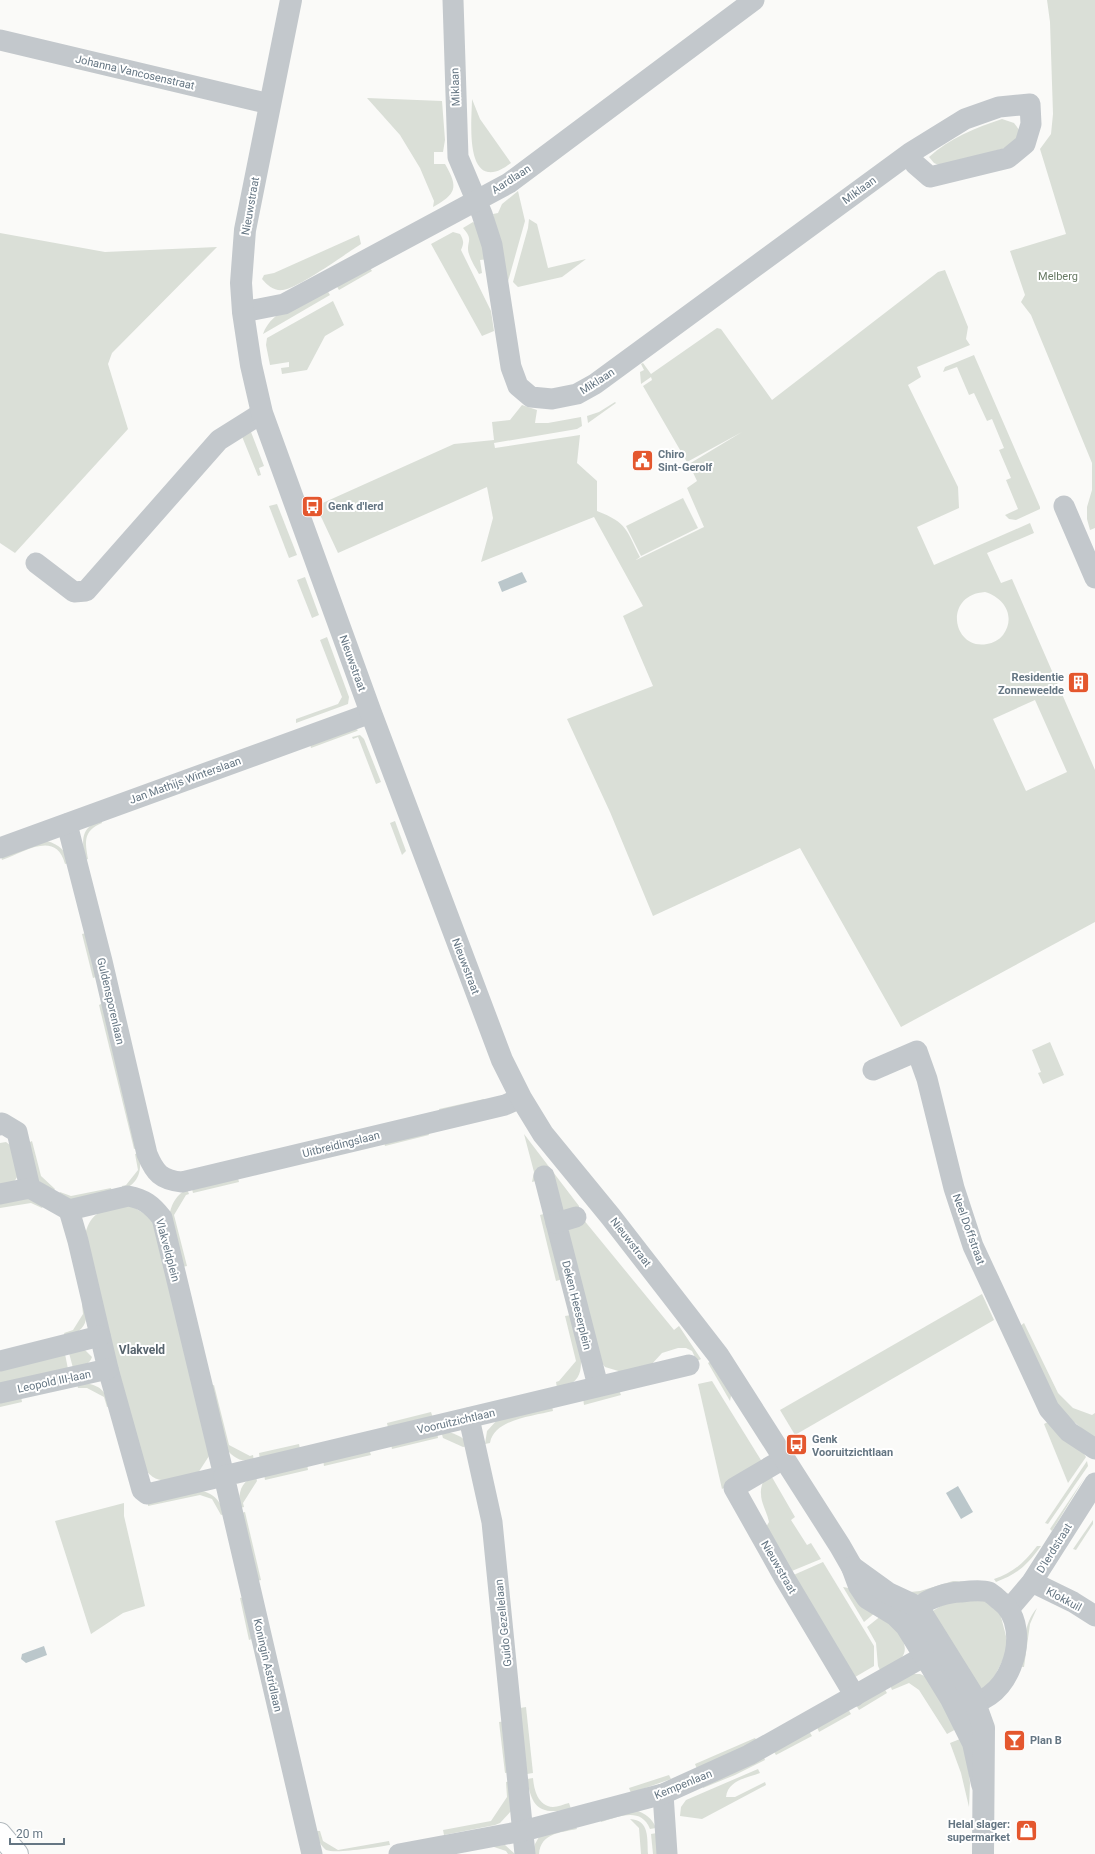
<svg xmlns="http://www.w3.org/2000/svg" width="1095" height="1854" font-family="Roboto,sans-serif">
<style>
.green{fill:#dadfd7;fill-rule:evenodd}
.water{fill:#bbc7cb}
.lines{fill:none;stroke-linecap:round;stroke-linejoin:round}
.secondary-casing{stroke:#b3babf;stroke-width:24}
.minor{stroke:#c3c8cc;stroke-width:21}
.tertiary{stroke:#c3c8cc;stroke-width:22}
.secondary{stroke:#fff;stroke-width:22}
.labels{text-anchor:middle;stroke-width:4;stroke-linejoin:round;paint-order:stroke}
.street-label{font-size:11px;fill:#657683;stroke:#fff}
.park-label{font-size:11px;fill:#687a64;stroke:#fff}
.poi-label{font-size:11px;font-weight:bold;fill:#657683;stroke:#fff;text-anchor:start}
.neighbourhood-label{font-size:12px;font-weight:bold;fill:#57646e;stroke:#fff}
</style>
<rect width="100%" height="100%" fill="#fafaf8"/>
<g class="green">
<polygon points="1047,0 1095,0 1095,528 1090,530 1087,519 1087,507 1092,490 1092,463 1031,315 1021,302 1025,295 1010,251 1066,234 1040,149 1051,134 1053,114 1050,22"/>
<path d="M367 98 442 101 445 140 443 152H434V164H445C459 188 456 194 433 207L434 201 420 168 400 135Z"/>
<path d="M472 99 480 119 511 163C504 168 497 173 488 172 466 168 472 115 472 99Z"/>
<path d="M1002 119 1014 123 1020 131 1019 139 1009 147 941 166 934 163 929 157C950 138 975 128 1002 119Z"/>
<polygon points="518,191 525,221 507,285 493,214 498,213 502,204"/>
<polygon points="529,219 537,224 548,268 586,259 562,277 518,287 513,282 528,228"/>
<path d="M473 222 478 226 489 259 480 260 482 273 479 274C476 268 471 261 469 254 465 242 475 241 463 228Z"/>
<path d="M453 232 460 234C464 241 464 243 461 250L491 311 494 331 482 336 431 244Z"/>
<polygon points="0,233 105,252 217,247 112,353 108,364 128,429 15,553 0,543"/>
<path d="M359 235 361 244C347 253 297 289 283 290 274 291 268 286 262 279L264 275 274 273Z"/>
<polygon points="369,266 372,271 339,290 336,285"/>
<path d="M945 270 968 327 966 339 970 345 917 367 921 377 908 385 958 487 959 508 917 527 934 565 1030 523 1034 533 987 553 1001 583 1012 579 1095 770V922L901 1027 800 848 653 916 610 812 567 719 653 686 623 616 643 606 594 517 481 562 493 518 487 487 338 553 316 506 454 444 494 440 492 422 510 420 522 405 537 410 535 423H548L581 417 582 426 577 429 494 443 495 448 580 435 577 463 597 481V511C628 523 626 530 640 557L636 560 704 527 687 488 697 481 689 464 742 432 687 462 643 386 652 380 651 377 641 384 640 372 644 370 641 364 643 363 651 374 717 328 721 329 772 400 938 272ZM985 592C1005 598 1016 617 1003 635 999 640 993 643 987 644 953 651 942 595 985 592ZM1035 700 1067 772 1026 791 993 719Z"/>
<path d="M327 290 330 295 263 334C272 309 304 301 327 290Z"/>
<polygon points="333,301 344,325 325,336 307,370 282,374 281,368 289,367 289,362 270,365 266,345 267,338"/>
<polygon points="974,355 1040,507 1040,509 1016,520 1009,519 1005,515 1018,509 1006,480 1011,478 999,450 1004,448 992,419 987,421 974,393 969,395 957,367 943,372 945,367"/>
<polygon points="615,402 616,403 588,423 587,416 599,412"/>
<polygon points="251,432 264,466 259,468 261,475 258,476 241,434"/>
<polygon points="683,498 698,528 641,556 626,526"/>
<polygon points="277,504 297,555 289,558 269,506"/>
<polygon points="305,577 319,615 312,618 297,580"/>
<polygon points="327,637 349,697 348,704 296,723 296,719 338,704 342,697 320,640"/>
<polygon points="354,728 358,730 357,731 311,748 310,744"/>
<polygon points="360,735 364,739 381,782 376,784 358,737 353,739 352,737"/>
<path d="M101 819 102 823C83 831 85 841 88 859L85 860C82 839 80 829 101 819Z"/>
<polygon points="395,821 406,851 402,855 390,823"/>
<path d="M47 841C60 845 66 851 69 863L65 864C56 830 25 852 2 860L1 856Z"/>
<polygon points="86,933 96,977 93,978 82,934"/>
<polygon points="103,1003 137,1148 134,1149 99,1005"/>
<polygon points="1050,1042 1064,1075 1043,1084 1038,1073 1041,1072 1032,1050"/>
<polygon points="484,1099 485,1102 440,1113 439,1109"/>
<polygon points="428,1132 429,1135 385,1146 384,1142"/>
<path d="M524 1134 579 1206V1213L583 1219 674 1330 679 1326 701 1359 697 1361 692 1351 686 1348H678L662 1353 650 1366 625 1373 605 1367 596 1355 568 1237C572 1212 554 1199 540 1180L532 1182 534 1172Z"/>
<polygon points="32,1141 41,1176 55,1189 52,1193 37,1179 28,1143"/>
<polygon points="6,1142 14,1148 19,1174 14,1182 0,1187 0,1143"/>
<path d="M139 1153C142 1170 140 1183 122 1190V1186L126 1185 138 1170 135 1154Z"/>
<polygon points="238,1178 239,1182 193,1193 192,1189"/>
<polygon points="111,1188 112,1192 77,1201 57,1196 60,1192 71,1196"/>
<path d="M187 1189 189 1194 186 1195 174 1215 187 1266 182 1267 170 1212C173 1201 177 1195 187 1189Z"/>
<polygon points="25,1197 44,1205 42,1208 31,1203 0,1208 0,1202"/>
<path d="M128 1204 155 1220 209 1456 198 1473C173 1479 156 1490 141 1463L85 1235C91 1209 106 1210 128 1204Z"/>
<polygon points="547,1213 563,1279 556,1281 540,1215"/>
<polygon points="982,1294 994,1320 795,1435 780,1410"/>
<path d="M86 1303C88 1324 85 1329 66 1339L64 1333 73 1330 83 1314 82 1304Z"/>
<path d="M571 1315C575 1332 591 1372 572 1383 568 1386 561 1387 557 1388L556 1382 559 1381 576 1361 565 1316Z"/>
<polygon points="1024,1323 1058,1393 1073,1408 1092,1415 1095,1413 1095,1440 1058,1408 1019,1327"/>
<path d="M84 1349 92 1357C89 1366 81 1366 73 1368L69 1353Z"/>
<polygon points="65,1354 68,1369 0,1385 0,1370"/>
<polygon points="711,1361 732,1391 730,1401 708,1363"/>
<polygon points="712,1381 764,1465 722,1489 698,1384"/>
<path d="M86 1383C103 1387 104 1391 111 1406L107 1407 104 1397 87 1388H78L77 1384Z"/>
<path d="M214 1385 229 1445 250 1456 253 1455 254 1461C242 1461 236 1460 228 1451L210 1386Z"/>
<polygon points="619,1390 621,1395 584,1405 583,1398"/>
<polygon points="21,1396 22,1402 0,1407 0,1401"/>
<path d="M552 1406 553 1411C534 1416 494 1419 490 1443L485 1444 487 1431 498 1419Z"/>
<polygon points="431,1412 433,1418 388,1428 387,1423"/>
<polygon points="1050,1421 1080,1448 1086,1457 1068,1483 1044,1424"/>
<path d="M441 1431C452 1432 464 1436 469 1446L463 1447 443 1438Z"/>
<polygon points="437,1432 438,1438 392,1449 391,1444"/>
<polygon points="299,1444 300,1449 260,1460 259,1453"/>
<polygon points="369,1449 371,1455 324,1466 323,1460"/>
<polygon points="1087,1461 1088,1466 1048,1524 1045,1523"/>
<polygon points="307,1464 308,1470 265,1480 264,1474"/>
<path d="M769 1472 795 1517 791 1520 807 1545 811 1543 821 1559 787 1573 766 1527 769 1522C767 1512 761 1503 761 1494 760 1487 764 1483 763 1476Z"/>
<path d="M256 1476 257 1481 243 1503 244 1507 240 1508C238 1494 240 1481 256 1476Z"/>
<polygon points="1085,1477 1052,1531 1050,1529"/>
<path d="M196 1490C212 1492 219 1498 225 1514L221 1515 212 1499 200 1495 148 1506V1502Z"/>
<polygon points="124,1503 124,1516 145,1606 123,1613 91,1634 55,1521"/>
<polygon points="245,1512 261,1580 257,1581 241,1513"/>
<polygon points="1093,1520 1093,1524 1076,1550 1073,1549"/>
<path d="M1037 1546H1041C1027 1565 1018 1574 996 1582L994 1579C1013 1573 1025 1562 1037 1546Z"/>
<polygon points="823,1562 874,1646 874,1666 850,1680 789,1577"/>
<polygon points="953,1581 972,1582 915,1595 910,1592 920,1591"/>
<polygon points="843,1587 854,1589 876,1612 864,1622"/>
<polygon points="245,1597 254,1638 249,1640 240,1598"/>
<polygon points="983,1599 1000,1613 1007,1640 1007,1652 990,1685 976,1692 929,1613 948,1602"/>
<path d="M1037 1608 1030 1624 1024 1667H1022C1024 1646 1023 1624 1037 1608Z"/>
<path d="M882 1615 894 1620C908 1650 913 1655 881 1672L878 1666 876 1643 867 1627Z"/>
<polygon points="913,1674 920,1674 929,1678 960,1727 947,1734 919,1690 909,1683 892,1690 890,1685"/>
<polygon points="884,1688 887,1693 859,1710 856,1705"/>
<polygon points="526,1707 533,1773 527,1774 520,1708"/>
<polygon points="848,1709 851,1714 819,1732 817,1727"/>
<polygon points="507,1721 511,1772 505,1773 499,1722"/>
<polygon points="809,1731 812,1736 776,1755 773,1750"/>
<polygon points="965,1737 970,1783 969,1807 961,1773 950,1743"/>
<polygon points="755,1738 758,1743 697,1769 695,1764"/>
<polygon points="763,1755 765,1760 735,1775 703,1788 701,1782"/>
<path d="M758 1769 760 1773C747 1778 728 1780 726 1797H735L765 1782 766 1785 702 1819 680 1816 681 1807 686 1800Z"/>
<polygon points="669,1775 671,1779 631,1793 629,1788"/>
<path d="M533 1778C534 1790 538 1806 553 1807 558 1807 564 1804 569 1803L571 1809C540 1815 532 1809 527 1779Z"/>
<polygon points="512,1781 512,1810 500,1823 495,1825 444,1835 443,1830 491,1821 507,1797 506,1782"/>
<path d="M635 1810C645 1813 652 1818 656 1828L650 1829C641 1806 618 1817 601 1822L600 1818Z"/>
<path d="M630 1819C650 1820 647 1839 648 1854H641L639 1828Z"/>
<path d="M575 1824 577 1829C559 1833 541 1833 539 1854H533L535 1844 539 1837Z"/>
<path d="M316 1831H320L323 1841 338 1850 389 1841 390 1845C376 1847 337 1854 326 1850 320 1845 318 1839 316 1831Z"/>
<polygon points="657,1833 658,1854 653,1854 651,1834"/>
<polygon points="505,1845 515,1854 508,1854 506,1851 491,1846"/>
</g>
<g class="water">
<polygon points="522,572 527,582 502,592 498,582"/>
<polygon points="958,1486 973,1512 961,1519 946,1493"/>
<polygon points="44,1646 47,1655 26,1663 21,1659 22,1654"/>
</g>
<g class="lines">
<defs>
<polyline id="secondary" points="0,1834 17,1854"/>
</defs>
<use href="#secondary" class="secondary-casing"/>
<g class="minor">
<polyline points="453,0 458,157 482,214 492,245 511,367 518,386 531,397 552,399 577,394 595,384 910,153 965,119 999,107 1030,104 1031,124 1025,144 1008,158 930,177 915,164 910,153"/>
<polyline points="0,40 270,104"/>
<polyline points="243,312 284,304 509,183 754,0"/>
<polyline points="1064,506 1095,578"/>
<polyline points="36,563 74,592 86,591 219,440 262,413"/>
<path d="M67 824 102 961 147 1154C155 1173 161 1180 182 1182L505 1105 521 1098"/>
<polyline points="0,848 371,713"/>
<polyline points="873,1070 917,1051 927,1079 954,1188 973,1246 1049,1409 1069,1432 1095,1449"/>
<polyline points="0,1125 2,1123 17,1132 30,1188"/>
<polyline points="544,1176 598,1386"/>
<polyline points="0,1194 30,1188 69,1210"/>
<path d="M128 1196C144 1199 152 1205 162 1218L224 1476 147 1494 142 1490 108 1369 78 1241 69 1210Z"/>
<polyline points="556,1223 576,1217"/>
<polyline points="0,1361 100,1336"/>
<polyline points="0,1393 108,1369"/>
<polyline points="469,1418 492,1522 525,1854"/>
<polyline points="785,1458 734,1488 784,1577 855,1696"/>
<polyline points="1032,1582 1073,1602 1095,1616"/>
<polyline points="1009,1609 1032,1582 1095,1483"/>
<path d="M909 1622C912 1618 915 1611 919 1607 928 1598 949 1592 961 1592 969 1591 982 1590 989 1592 992 1594 996 1597 999 1600 1039 1628 1005 1716 957 1701"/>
<polyline points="663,1794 667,1854"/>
<polyline points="312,1854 224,1476 689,1365"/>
<polyline points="399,1854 523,1831 663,1794 749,1755 939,1648"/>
</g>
<g class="tertiary">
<polyline points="291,0 245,230 241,283 243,312 251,365 262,413 371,713 502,1060 521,1098 543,1134 611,1217 718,1355 840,1546 852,1567 859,1586 867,1598 895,1615 906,1626 951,1699 973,1743 982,1784"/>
<polyline points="852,1567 888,1593 918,1607 971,1692 984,1728 983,1854"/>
</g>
<use href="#secondary" class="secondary"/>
</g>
<defs>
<symbol id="civic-square" viewBox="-11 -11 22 22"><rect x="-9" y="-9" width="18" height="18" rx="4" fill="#e4572e" stroke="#fff"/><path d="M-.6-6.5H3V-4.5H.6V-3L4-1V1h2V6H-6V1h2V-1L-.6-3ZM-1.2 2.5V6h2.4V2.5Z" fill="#fff"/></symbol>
<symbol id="bus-square" viewBox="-11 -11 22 22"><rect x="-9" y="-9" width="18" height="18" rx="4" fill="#e4572e" stroke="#fff"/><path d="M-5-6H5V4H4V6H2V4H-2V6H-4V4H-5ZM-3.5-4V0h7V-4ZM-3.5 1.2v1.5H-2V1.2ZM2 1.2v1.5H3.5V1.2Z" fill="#fff"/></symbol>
<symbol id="building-square" viewBox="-11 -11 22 22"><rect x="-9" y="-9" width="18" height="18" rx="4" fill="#e4572e" stroke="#fff"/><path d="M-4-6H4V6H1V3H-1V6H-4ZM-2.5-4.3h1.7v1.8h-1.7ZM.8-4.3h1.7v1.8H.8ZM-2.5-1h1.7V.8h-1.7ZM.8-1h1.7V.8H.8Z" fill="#fff"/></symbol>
<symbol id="bar-square" viewBox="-11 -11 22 22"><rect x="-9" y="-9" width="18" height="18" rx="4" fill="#e4572e" stroke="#fff"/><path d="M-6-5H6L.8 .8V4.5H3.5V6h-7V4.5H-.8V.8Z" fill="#fff"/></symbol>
<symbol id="shop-square" viewBox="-11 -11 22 22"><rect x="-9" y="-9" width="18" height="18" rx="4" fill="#e4572e" stroke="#fff"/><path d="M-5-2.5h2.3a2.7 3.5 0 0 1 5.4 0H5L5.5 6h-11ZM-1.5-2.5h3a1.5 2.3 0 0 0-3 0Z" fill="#fff"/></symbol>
</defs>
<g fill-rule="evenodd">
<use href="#civic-square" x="630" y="448" width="25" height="25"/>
<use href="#bus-square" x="300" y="494" width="25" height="25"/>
<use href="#building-square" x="1066" y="670" width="25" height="25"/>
<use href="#bus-square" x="784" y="1432" width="25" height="25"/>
<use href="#bar-square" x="1002" y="1728" width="25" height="25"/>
<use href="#shop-square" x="1014" y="1818" width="25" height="25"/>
</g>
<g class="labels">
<g class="street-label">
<text transform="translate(135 72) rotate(13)" y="4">Johanna Vancosenstraat</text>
<text transform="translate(455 87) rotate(-92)" y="4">Miklaan</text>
<text transform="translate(511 179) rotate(-33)" y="4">Aardlaan</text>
<text transform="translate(859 190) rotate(-36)" y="4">Miklaan</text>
<text transform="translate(250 206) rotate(-80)" y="4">Nieuwstraat</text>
<text transform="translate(597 381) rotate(-33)" y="4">Miklaan</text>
<text transform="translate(353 663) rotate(70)" y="4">Nieuwstraat</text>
<text transform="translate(185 780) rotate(-20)" y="4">Jan Mathijs Winterslaan</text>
<text transform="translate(466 966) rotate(69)" y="4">Nieuwstraat</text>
<text transform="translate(111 1001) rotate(77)" y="4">Guldensporenlaan</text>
<text transform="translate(341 1144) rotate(-14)" y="4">Uitbreidingslaan</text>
<text transform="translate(969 1229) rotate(70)" y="4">Neel Doffstraat</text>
<text transform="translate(631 1242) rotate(52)" y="4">Nieuwstraat</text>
<text transform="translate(168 1250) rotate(75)" y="4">Vlakveldplein</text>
<text transform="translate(577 1305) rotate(76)" y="4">Deken Heeserplein</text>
<text transform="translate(54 1381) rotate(-12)" y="4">Leopold III-laan</text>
<text transform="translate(456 1421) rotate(-13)" y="4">Vooruitzichtlaan</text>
<text transform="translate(1054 1548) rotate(-58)" y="4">D'Ierdstraat</text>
<text transform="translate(779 1567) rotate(60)" y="4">Nieuwstraat</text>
<text transform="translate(1064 1599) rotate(28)" y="4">Klokkuil</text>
<text transform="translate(503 1623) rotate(-96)" y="4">Guido Gezellelaan</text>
<text transform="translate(268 1665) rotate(77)" y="4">Koningin Astridlaan</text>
<text transform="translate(683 1784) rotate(-22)" y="4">Kempenlaan</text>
</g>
<g class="park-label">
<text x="1058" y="280">Melberg</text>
</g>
<g class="poi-label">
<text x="658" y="458">Chiro<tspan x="658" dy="13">Sint-Gerolf</tspan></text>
<text x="328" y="510">Genk d'Ierd</text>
<text x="1064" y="681" text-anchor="end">Residentie<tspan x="1064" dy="13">Zonneweelde</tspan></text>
<text x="812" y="1443">Genk<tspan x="812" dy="13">Vooruitzichtlaan</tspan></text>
<text x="1030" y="1744">Plan B</text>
<text x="1010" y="1828" text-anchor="end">Helal slager:<tspan x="1010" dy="13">supermarket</tspan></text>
</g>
<g class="neighbourhood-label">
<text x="142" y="1354">Vlakveld</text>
</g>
</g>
<path d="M10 1838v6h54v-6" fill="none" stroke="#657683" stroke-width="2"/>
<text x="16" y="1838" font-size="12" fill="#657683" stroke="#ffffff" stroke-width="3" paint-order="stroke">20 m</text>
</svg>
